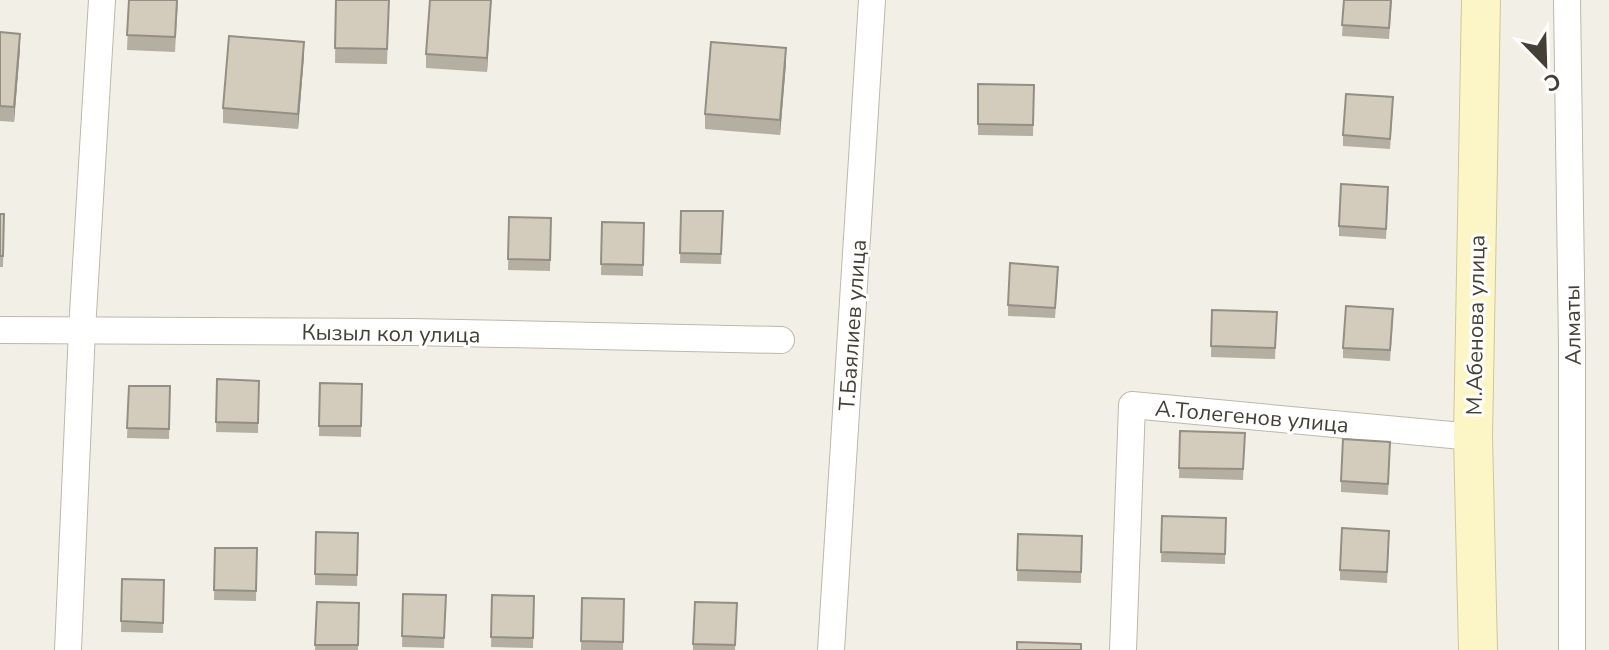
<svg xmlns="http://www.w3.org/2000/svg" width="1609" height="650" font-family="'Nunito Sans',sans-serif">
<style>
.lines{fill:none;stroke-linecap:round;stroke-linejoin:round}
.minor-casing{stroke:#bdb8a9;stroke-width:28}
.secondary-casing{stroke:#d0c798;stroke-width:40}
.minor{stroke:#fff;stroke-width:26}
.secondary{stroke:#fcf5c6;stroke-width:38}
.wall{fill:#b5afa2}
.shaded-wall{fill:#948f84}
.building{fill:#d3ccbc;stroke:#948f84;stroke-width:2}
.labels{text-anchor:middle;stroke-width:6;stroke-linejoin:round;paint-order:stroke}
.street-label{font-size:22px;fill:#444036;stroke:#fff}
</style>
<rect width="100%" height="100%" fill="#f2f0e6"/>
<g class="lines">
<defs>
<g id="minor">
<polyline points="1567,0 1572,346 1572,650"/>
<polyline points="0,330 412,332 781,340"/>
<polyline points="68,650 82,330 102,0"/>
<polyline points="831,650 872,0"/>
<polyline points="1123,650 1132,405 1473,437"/>
</g>
<polyline id="secondary" points="1478,650 1473,437 1481,0"/>
</defs>
<use href="#minor" class="minor-casing"/>
<use href="#secondary" class="secondary-casing"/>
<use href="#minor" class="minor"/>
<use href="#secondary" class="secondary"/>
</g>
<g class="wall">
<polygon points="129,0 178,0 175,52 127,50"/>
<polygon points="336,0 389,0 387,64 335,63"/>
<polygon points="491,0 487,72 426,68 426,54"/>
<polygon points="1344,0 1392,0 1389,39 1342,36"/>
<polygon points="0,32 20,49 14,122 0,121"/>
<polygon points="304,56 298,129 223,123 223,108"/>
<polygon points="786,63 780,135 705,129 705,114"/>
<polygon points="978,84 1034,85 1033,136 978,135"/>
<polygon points="1393,107 1390,149 1343,146 1343,135"/>
<polygon points="1388,197 1386,239 1339,236 1339,226"/>
<polygon points="681,211 723,211 721,264 680,263"/>
<polygon points="0,214 4,214 3,267 0,267"/>
<polygon points="509,217 551,218 550,271 508,270"/>
<polygon points="602,222 644,223 643,276 601,275"/>
<polygon points="1058,277 1055,318 1008,316 1008,305"/>
<polygon points="1212,310 1277,312 1275,359 1211,357"/>
<polygon points="1393,320 1390,361 1343,358 1343,348"/>
<polygon points="217,379 259,381 258,433 216,432"/>
<polygon points="320,383 362,384 361,437 319,436"/>
<polygon points="129,386 170,386 169,439 127,438"/>
<polygon points="1180,431 1245,433 1243,480 1179,478"/>
<polygon points="1390,453 1388,495 1341,492 1341,481"/>
<polygon points="1162,516 1226,518 1225,564 1161,562"/>
<polygon points="358,533 357,586 315,585 315,574"/>
<polygon points="1018,534 1082,536 1081,583 1017,581"/>
<polygon points="1389,542 1387,583 1340,580 1340,570"/>
<polygon points="215,548 257,548 256,601 214,600"/>
<polygon points="122,579 164,580 163,633 121,632"/>
<polygon points="403,594 446,595 444,648 402,647"/>
<polygon points="492,595 534,596 533,648 491,647"/>
<polygon points="582,598 624,599 623,650 581,650"/>
<polygon points="317,602 359,603 358,650 315,650"/>
<polygon points="737,603 735,650 693,650 693,644"/>
</g>
<g class="shaded-wall">
<polygon points="491,0 491,4 487,72 487,58"/>
<polygon points="20,34 20,49 14,122 14,107"/>
<polygon points="304,42 304,56 298,129 298,114"/>
<polygon points="786,48 786,63 780,135 780,120"/>
</g>
<g class="building">
<polygon points="129,0 177,0 175,37 127,35"/>
<polygon points="336,0 389,0 387,49 335,48"/>
<polygon points="430,0 491,0 487,58 426,54"/>
<polygon points="1344,0 1391,0 1389,28 1342,25"/>
<polygon points="0,32 20,34 14,107 0,106"/>
<polygon points="229,36 304,42 298,114 223,108"/>
<polygon points="711,42 786,48 780,120 705,114"/>
<polygon points="978,84 1034,85 1033,125 978,124"/>
<polygon points="1346,94 1393,97 1390,139 1343,135"/>
<polygon points="1341,184 1388,187 1386,229 1339,226"/>
<polygon points="681,211 723,211 721,254 680,253"/>
<polygon points="0,214 4,214 3,256 0,256"/>
<polygon points="509,217 551,218 550,260 508,259"/>
<polygon points="602,222 644,223 643,265 601,264"/>
<polygon points="1010,263 1058,267 1055,308 1008,305"/>
<polygon points="1346,306 1393,309 1390,350 1343,348"/>
<polygon points="1212,310 1277,312 1275,348 1211,346"/>
<polygon points="217,379 259,381 258,423 216,422"/>
<polygon points="320,383 362,384 361,426 319,426"/>
<polygon points="129,386 170,386 169,429 127,428"/>
<polygon points="1180,431 1245,433 1243,469 1179,468"/>
<polygon points="1343,439 1390,442 1388,484 1341,481"/>
<polygon points="1162,516 1226,518 1225,554 1161,552"/>
<polygon points="1342,528 1389,531 1387,572 1340,570"/>
<polygon points="316,532 358,533 357,575 315,574"/>
<polygon points="1018,534 1082,536 1081,572 1017,570"/>
<polygon points="215,548 257,548 256,591 214,590"/>
<polygon points="122,579 164,580 163,623 121,621"/>
<polygon points="403,594 446,595 444,638 402,636"/>
<polygon points="492,595 534,596 533,638 491,637"/>
<polygon points="582,598 624,599 623,642 581,641"/>
<polygon points="317,602 359,603 358,645 315,645"/>
<polygon points="695,602 737,603 735,645 693,644"/>
<polygon points="1017,642 1081,644 1081,650 1017,650"/>
</g>
<g class="labels">
<g class="street-label">
<text transform="translate(852 325) rotate(-86)" y="8">Т.Баялиев улица</text>
<text transform="translate(1475 325) rotate(-89)" y="8">М.Абенова улица</text>
<text transform="translate(1572 325) rotate(-91)" y="8">Алматы</text>
<text transform="translate(391 333) rotate(1)" y="8">Кызыл кол улица</text>
<text transform="translate(1252 416) rotate(5)" y="8">А.Толегенов улица</text>
</g>
</g>
<g transform="translate(1545 64) rotate(157)" stroke="#ffffff" stroke-width="6" paint-order="stroke">
<path d="M0-6L14 30L0 20L-14 30Z" fill="#444036"/>
<text y="-12" font-size="22" font-weight="bold" text-anchor="middle" fill="#444036">С</text>
</g>
</svg>
